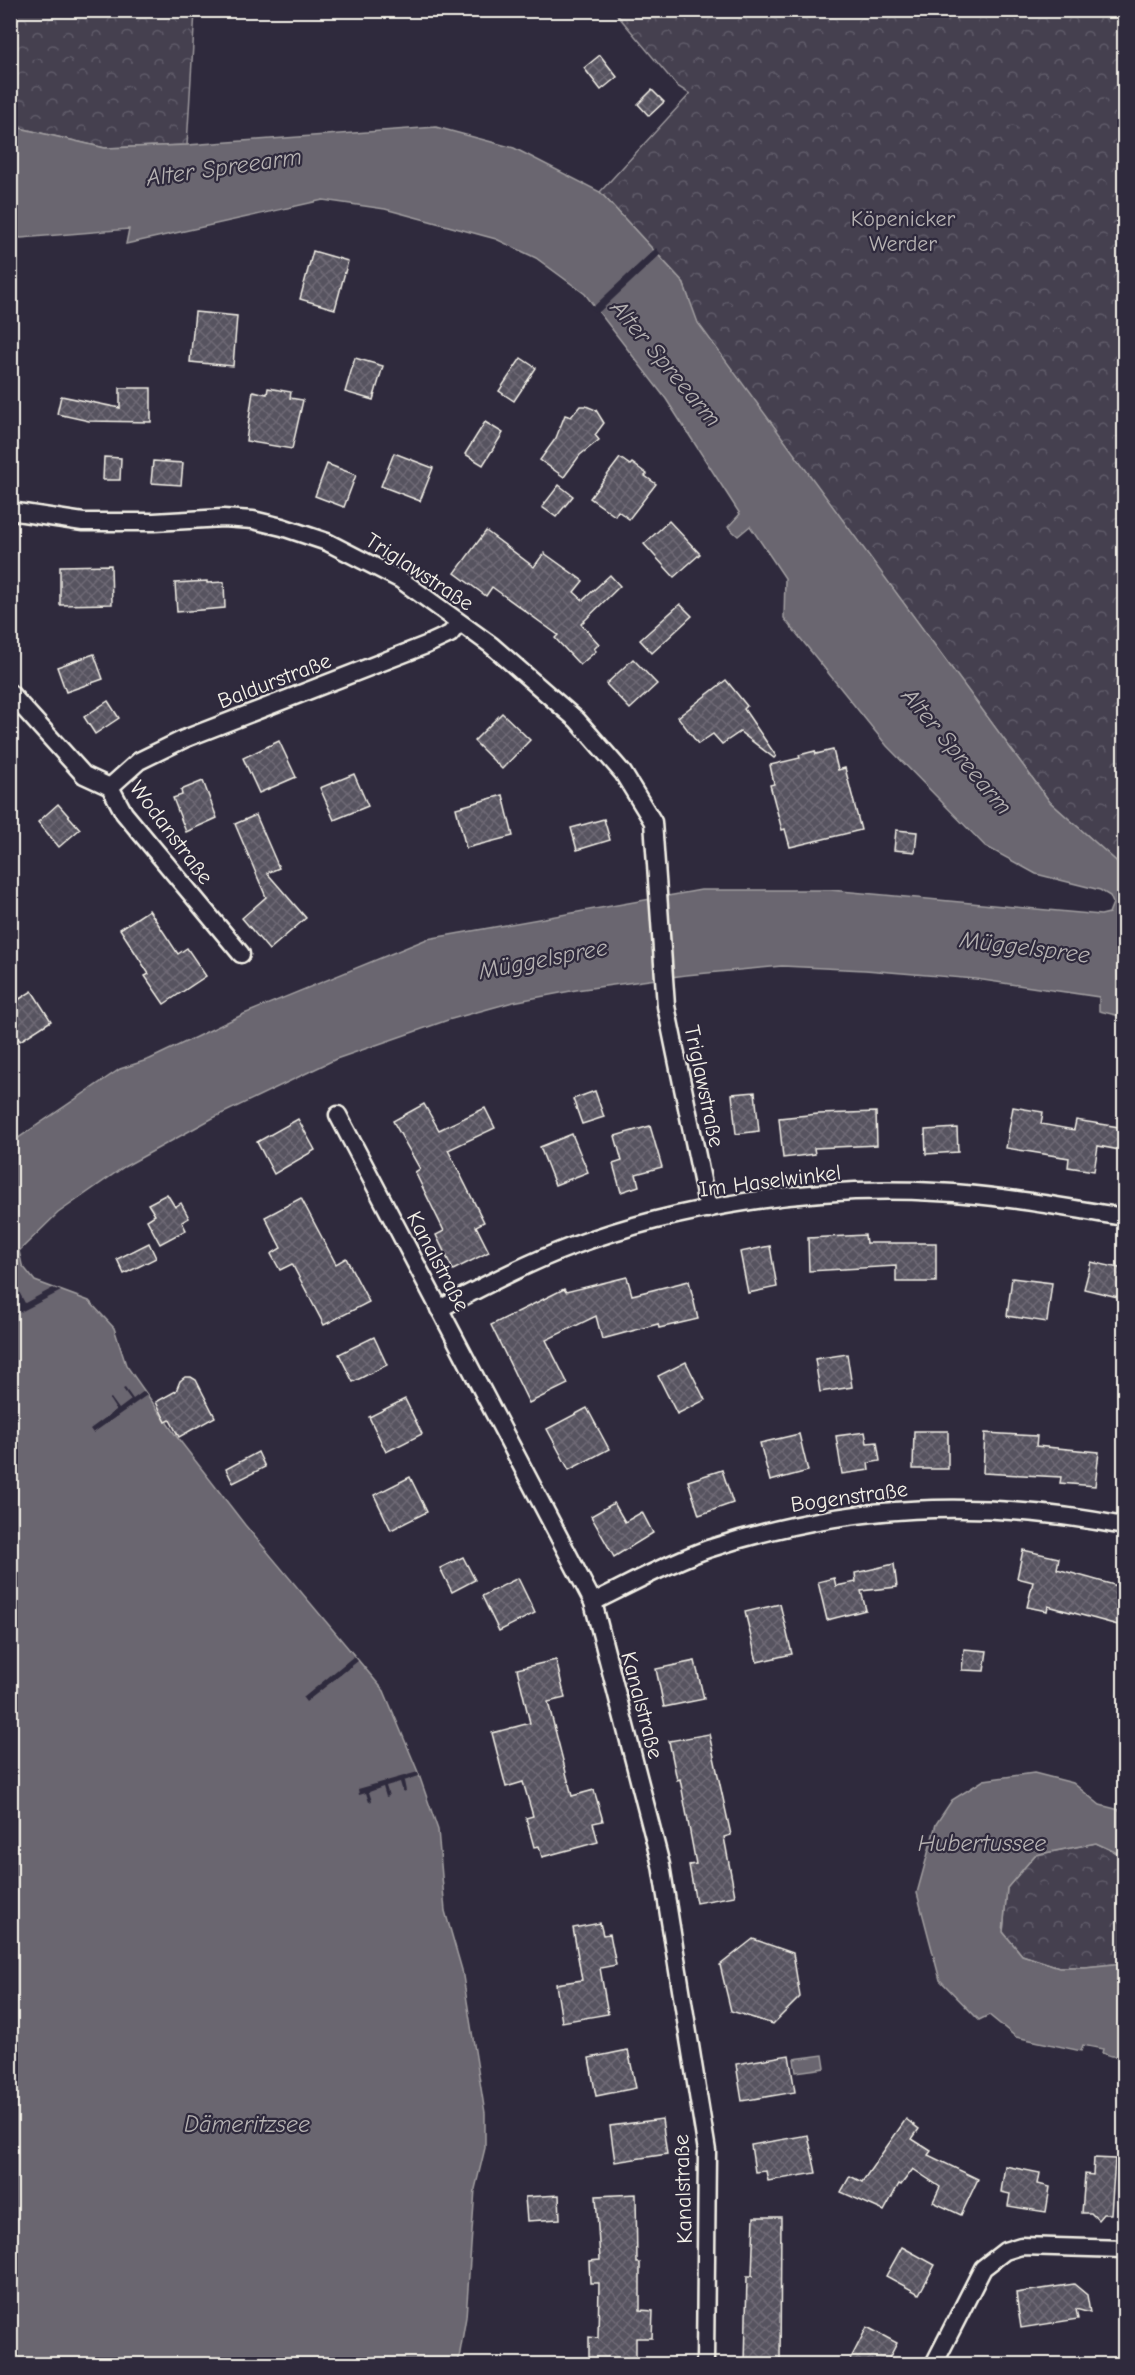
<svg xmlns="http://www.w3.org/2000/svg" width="1135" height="2375" font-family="'Comic Neue',sans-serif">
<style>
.forest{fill:url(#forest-crowns);stroke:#9c989c;stroke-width:1.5}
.water{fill:#6a6670;stroke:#a19ea0;stroke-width:1.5}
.pier{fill:#2f2a3d}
.building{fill:url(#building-cross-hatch);stroke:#f4f1e8;stroke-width:1.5}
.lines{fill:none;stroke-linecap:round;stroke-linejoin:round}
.street-casing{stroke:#f4f1e8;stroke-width:21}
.street{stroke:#2f2a3d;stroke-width:16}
.labels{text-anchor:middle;stroke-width:4.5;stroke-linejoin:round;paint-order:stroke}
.park-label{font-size:22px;fill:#b7b3b3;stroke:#2f2a3d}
.street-label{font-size:22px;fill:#f4f1e8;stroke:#2f2a3d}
.water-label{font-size:24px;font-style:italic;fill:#b6b2b2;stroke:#2f2a3d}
</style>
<defs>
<pattern id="forest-crowns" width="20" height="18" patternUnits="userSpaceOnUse" patternTransform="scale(1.5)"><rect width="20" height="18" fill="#454050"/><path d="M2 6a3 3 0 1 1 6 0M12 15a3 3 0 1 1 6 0" fill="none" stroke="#605c69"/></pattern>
<pattern id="building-cross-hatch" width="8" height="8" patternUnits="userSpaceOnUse" patternTransform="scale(1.5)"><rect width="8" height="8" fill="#56525f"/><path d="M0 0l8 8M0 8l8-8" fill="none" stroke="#6f6b76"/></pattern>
</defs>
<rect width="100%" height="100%" fill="#2f2a3d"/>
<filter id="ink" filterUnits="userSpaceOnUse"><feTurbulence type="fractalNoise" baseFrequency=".0167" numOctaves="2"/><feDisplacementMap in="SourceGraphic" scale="12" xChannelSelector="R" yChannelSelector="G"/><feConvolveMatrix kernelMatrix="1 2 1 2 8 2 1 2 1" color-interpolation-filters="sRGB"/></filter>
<g filter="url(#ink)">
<g class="forest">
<polygon points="11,11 195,11 187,145 105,148 11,126"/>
<polygon points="614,11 1124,11 1124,868 1050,802 697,323 683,282 600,192 690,94 677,86"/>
<polygon points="1096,1843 1124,1856 1124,1963 1085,1967 1059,1967 1022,1955 1003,1932 1007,1888 1035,1855"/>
</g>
<g class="water">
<polygon points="11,126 105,148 187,145 436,127 514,148 600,192 683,282 698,323 1050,802 1124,868 1124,1017 1099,1011 1099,997 976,979 865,970 782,966 686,975 576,990 513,1002 448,1020 336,1059 213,1118 124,1167 58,1213 19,1251 22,1265 35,1281 89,1301 114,1328 126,1365 177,1437 245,1525 384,1691 418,1772 438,1830 445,1911 462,1970 485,2113 485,2148 475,2189 466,2317 458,2364 11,2364 11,1143 120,1069 150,1059 244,1014 427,939 701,890 830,890 1101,915 1109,913 1113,903 1110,896 1100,890 1036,874 985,846 887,746 784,618 785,578 750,526 738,536 728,527 740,514 666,399 585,294 536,258 496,239 385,209 323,200 126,244 129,229 21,238 11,235"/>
<polygon points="1034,1773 1073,1783 1100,1805 1124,1811 1124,1856 1096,1843 1035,1855 1007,1888 1003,1932 1022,1955 1059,1967 1085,1967 1124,1963 1124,2056 1111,2056 1102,2053 1103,2049 1083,2045 1081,2051 1016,2037 989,2015 979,2020 940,1980 917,1893 936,1824 952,1800 984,1780"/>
<polygon points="823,2055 825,2068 796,2072 794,2059"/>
</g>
<g class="pier">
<polygon points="656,248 661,254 597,314 592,308"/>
<polygon points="53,1288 61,1291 13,1316 11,1312 11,1294 18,1290 25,1303"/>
<polygon points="125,1388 133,1399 144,1391 147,1395 93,1433 90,1429 116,1410 109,1399 111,1398 119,1409 131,1400 123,1389"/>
<polygon points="354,1656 358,1661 306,1702 303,1698"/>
<polygon points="418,1772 419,1776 404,1781 406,1791 403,1792 400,1782 386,1786 389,1796 386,1797 383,1787 369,1792 372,1801 369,1802 366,1793 359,1795 358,1789"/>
</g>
<g class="building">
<polygon points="600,55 617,77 601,90 584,68"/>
<polygon points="652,90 664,102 649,116 638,104"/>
<polygon points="313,251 348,261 335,309 300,299"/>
<polygon points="195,312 237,316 233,366 190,362"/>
<polygon points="355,358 383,366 373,400 345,392"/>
<polygon points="521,358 536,368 514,401 499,391"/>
<polygon points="120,388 151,388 151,422 89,421 57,414 61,396 120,408"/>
<polygon points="268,388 291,392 290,398 303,400 292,449 246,441 253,391 267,394"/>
<polygon points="580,406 586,406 596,410 604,423 595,435 599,440 580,455 564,477 540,460 556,438 565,415 571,417"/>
<polygon points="485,422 503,433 483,465 465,454"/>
<polygon points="394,453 433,468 420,501 381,486"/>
<polygon points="104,457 121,458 120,480 103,480"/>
<polygon points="620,458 630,465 632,463 647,474 645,476 656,484 629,519 618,511 615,516 590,498"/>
<polygon points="153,461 183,463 181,485 151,483"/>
<polygon points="327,464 356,475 344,507 315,496"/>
<polygon points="559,485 573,496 556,517 542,507"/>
<polygon points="669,521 700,554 674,577 644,544"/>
<polygon points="486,531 534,567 544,553 583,581 574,592 583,600 610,575 620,586 581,624 599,644 594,649 596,651 580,665 555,638 558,635 492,587 486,596 455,573"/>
<polygon points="111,565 112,604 60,605 60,566"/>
<polygon points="207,581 207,583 224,582 225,608 177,612 175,583"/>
<polygon points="680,604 692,616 652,653 640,640"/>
<polygon points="94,654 103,679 66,692 57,667"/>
<polygon points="633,659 657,684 630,709 606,684"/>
<polygon points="726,680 747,706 744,709 776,756 774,758 740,732 722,744 713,734 698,744 678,717"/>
<polygon points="108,701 119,718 95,734 84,717"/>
<polygon points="502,713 530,740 502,769 474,741"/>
<polygon points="279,741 296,777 259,793 243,758"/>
<polygon points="833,750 838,770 845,768 861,830 790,847 785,829 782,830 770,785 774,784 770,765 800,758 799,755 815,751 816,754"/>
<polygon points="354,774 368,806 334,820 320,788"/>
<polygon points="203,781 217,818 186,832 173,798 182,795 181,790"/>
<polygon points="503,795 513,836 466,848 456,808"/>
<polygon points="58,804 80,829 59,847 38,822"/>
<polygon points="256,815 279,868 267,873 306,918 269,950 242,918 266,897 235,824"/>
<polygon points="604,819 610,840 577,850 571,828"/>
<polygon points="896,830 917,832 915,852 894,850"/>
<polygon points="149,910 178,954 187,948 206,976 164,1004 145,976 149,974 120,929"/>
<polygon points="32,991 51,1021 20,1041 10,1026 10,1005"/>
<polygon points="595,1091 604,1117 582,1124 573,1099"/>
<polygon points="755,1092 759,1131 736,1134 732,1094"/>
<polygon points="424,1104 439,1130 485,1108 495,1128 448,1150 484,1222 476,1226 489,1252 453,1270 436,1235 444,1231 415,1172 420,1169 393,1121"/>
<polygon points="1013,1107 1043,1112 1041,1124 1074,1130 1076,1120 1125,1128 1125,1151 1098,1146 1094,1171 1068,1167 1069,1158 1006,1148"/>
<polygon points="876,1112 877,1145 814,1148 815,1154 783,1158 779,1118 818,1114"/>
<polygon points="298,1119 315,1150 274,1174 257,1142"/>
<polygon points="650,1126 662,1167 636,1174 639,1186 621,1192 613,1164 622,1161 615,1136"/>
<polygon points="957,1128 958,1152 926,1154 925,1130"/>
<polygon points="572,1134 588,1172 555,1185 540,1147"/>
<polygon points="167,1194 175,1207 181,1203 189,1218 182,1222 186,1230 160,1244 147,1220 155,1215 148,1204"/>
<polygon points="301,1198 336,1264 346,1258 369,1302 324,1325 292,1264 280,1270 271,1254 281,1248 265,1217"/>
<polygon points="865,1235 866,1243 936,1243 936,1282 896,1282 896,1266 809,1271 808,1238"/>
<polygon points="149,1243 156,1258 124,1274 117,1259"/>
<polygon points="770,1246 777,1287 748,1293 740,1252"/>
<polygon points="1091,1262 1124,1269 1118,1297 1084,1289"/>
<polygon points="627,1277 632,1295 689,1281 698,1319 659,1328 658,1324 602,1339 596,1316 546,1340 568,1384 529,1403 491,1325 564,1289 566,1292"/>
<polygon points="1012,1278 1052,1283 1047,1322 1007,1316"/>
<polygon points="374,1337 387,1365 353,1382 339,1354"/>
<polygon points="847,1354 852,1387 820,1392 815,1359"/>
<polygon points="686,1362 705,1400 677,1414 658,1376"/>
<polygon points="185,1377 191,1377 196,1380 215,1417 179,1437 170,1420 166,1422 156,1402 176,1391 180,1381"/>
<polygon points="405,1399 422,1434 386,1452 369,1417"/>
<polygon points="587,1408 609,1449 569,1470 547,1429"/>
<polygon points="914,1431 948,1431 948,1469 913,1469"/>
<polygon points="865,1432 867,1443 877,1442 880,1461 868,1463 869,1470 842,1474 836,1436"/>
<polygon points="985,1433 1037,1436 1036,1446 1099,1452 1095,1486 1060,1483 1061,1477 983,1473"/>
<polygon points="799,1434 808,1471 770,1481 760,1443"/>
<polygon points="258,1452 265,1467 233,1483 226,1469"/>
<polygon points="722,1470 733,1503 699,1515 688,1481"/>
<polygon points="410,1477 427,1512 391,1530 374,1495"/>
<polygon points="614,1503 625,1522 642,1512 653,1533 614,1557 591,1516"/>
<polygon points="1023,1550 1059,1558 1057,1569 1125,1588 1125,1603 1118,1625 1048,1606 1047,1611 1027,1607 1033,1582 1017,1578"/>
<polygon points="463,1557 475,1580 452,1592 440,1568"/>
<polygon points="894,1564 897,1587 861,1591 866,1610 827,1620 818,1582 834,1578 836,1586 856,1582 855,1573"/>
<polygon points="518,1578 535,1613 499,1631 482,1596"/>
<polygon points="780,1604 792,1654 757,1662 745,1612"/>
<polygon points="964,1649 987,1651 984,1671 962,1670"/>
<polygon points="556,1660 565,1698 548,1702 572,1796 594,1790 603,1821 593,1823 598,1842 542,1857 539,1846 534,1847 526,1818 533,1816 523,1782 506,1787 492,1733 530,1723 517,1669"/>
<polygon points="695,1661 704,1699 664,1707 656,1669"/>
<polygon points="709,1734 731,1835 724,1837 735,1896 696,1903 689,1865 696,1864 680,1779 677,1780 669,1741"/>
<polygon points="600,1923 603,1935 610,1934 616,1965 600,1968 608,2014 562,2022 556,1984 582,1980 573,1928"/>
<polygon points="753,1939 793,1953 800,1997 773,2024 731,2011 720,1965"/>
<polygon points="628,2050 636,2088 596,2096 589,2058"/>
<polygon points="789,2055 795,2092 742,2101 736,2064"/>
<polygon points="662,2119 667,2154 615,2162 610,2126"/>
<polygon points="906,2119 919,2129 912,2139 931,2151 928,2155 978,2179 961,2215 933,2202 940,2187 913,2169 901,2185 899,2184 884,2211 841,2192 850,2176 862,2182"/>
<polygon points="808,2135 816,2173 768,2181 766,2171 755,2172 751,2145"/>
<polygon points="1094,2158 1115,2159 1111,2214 1103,2214 1098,2220 1091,2213 1082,2213 1085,2174 1093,2175"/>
<polygon points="1005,2166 1040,2173 1038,2184 1050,2187 1046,2212 1008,2206 1010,2194 1001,2192"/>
<polygon points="636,2194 637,2263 640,2263 640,2310 653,2311 652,2338 636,2338 636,2360 589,2360 589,2337 598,2338 599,2283 590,2283 589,2261 600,2260 596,2196"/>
<polygon points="559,2195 560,2219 527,2221 525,2197"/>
<polygon points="754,2217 781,2217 780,2364 745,2364 747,2276 752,2276"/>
<polygon points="902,2247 935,2265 919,2294 886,2276"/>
<polygon points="1074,2284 1087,2295 1090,2313 1076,2309 1078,2319 1021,2328 1016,2293"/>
<polygon points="867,2327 897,2343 886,2364 848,2364"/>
</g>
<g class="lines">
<defs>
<g id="street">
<polyline points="10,511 83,522 154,522 223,518 253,520 282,527 327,542 401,580 491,645 577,720 623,773 653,822 666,1006 708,1209"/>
<polyline points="10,693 84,775 110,787 124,813 241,954"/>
<polyline points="110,787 139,761 184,739 426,645 450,634 459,623"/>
<polyline points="338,1115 593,1602 661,1865 707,2151 705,2364"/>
<path d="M439 1309C482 1287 525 1264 570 1247 682 1205 816 1185 936 1192 999 1195 1062 1207 1124 1217"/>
<path d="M593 1602C630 1584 668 1563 708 1549 847 1503 981 1498 1124 1526"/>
<polyline points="934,2364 983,2268 1005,2251 1021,2246 1124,2249"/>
</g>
</defs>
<use href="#street" class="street-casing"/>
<use href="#street" class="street"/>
</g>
</g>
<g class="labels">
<g class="park-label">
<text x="903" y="226">Köpenicker<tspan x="903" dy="25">Werder</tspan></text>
</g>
<g class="street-label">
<text transform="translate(420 571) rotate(33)" y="8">Triglawstraße</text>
<text transform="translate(274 680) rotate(-21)" y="8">Baldurstraße</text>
<text transform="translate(172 832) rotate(53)" y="8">Wodanstraße</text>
<text transform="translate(705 1086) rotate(78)" y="8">Triglawstraße</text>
<text transform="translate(770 1180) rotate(-7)" y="8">Im Haselwinkel</text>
<text transform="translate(439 1261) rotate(62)" y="8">Kanalstraße</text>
<text transform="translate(849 1496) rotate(-8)" y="8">Bogenstraße</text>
<text transform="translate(643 1705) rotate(75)" y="8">Kanalstraße</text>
<text transform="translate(682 2189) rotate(-92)" y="8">Kanalstraße</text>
</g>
<g class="water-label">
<text transform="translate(224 167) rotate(-8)" y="8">Alter Spreearm</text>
<text transform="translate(666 363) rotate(50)" y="8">Alter Spreearm</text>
<text transform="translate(957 751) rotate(50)" y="8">Alter Spreearm</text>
<text transform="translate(1025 947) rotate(7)" y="8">Müggelspree</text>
<text transform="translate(543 959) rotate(-11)" y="8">Müggelspree</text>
<text x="982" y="1851">Hubertussee</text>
<text x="247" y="2132">Dämeritzsee</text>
</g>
</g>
<rect width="1135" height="2375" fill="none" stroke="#2f2a3d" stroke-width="36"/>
<rect x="18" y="18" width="1099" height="2339" fill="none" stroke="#f4f1e8" stroke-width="2" filter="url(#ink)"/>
</svg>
